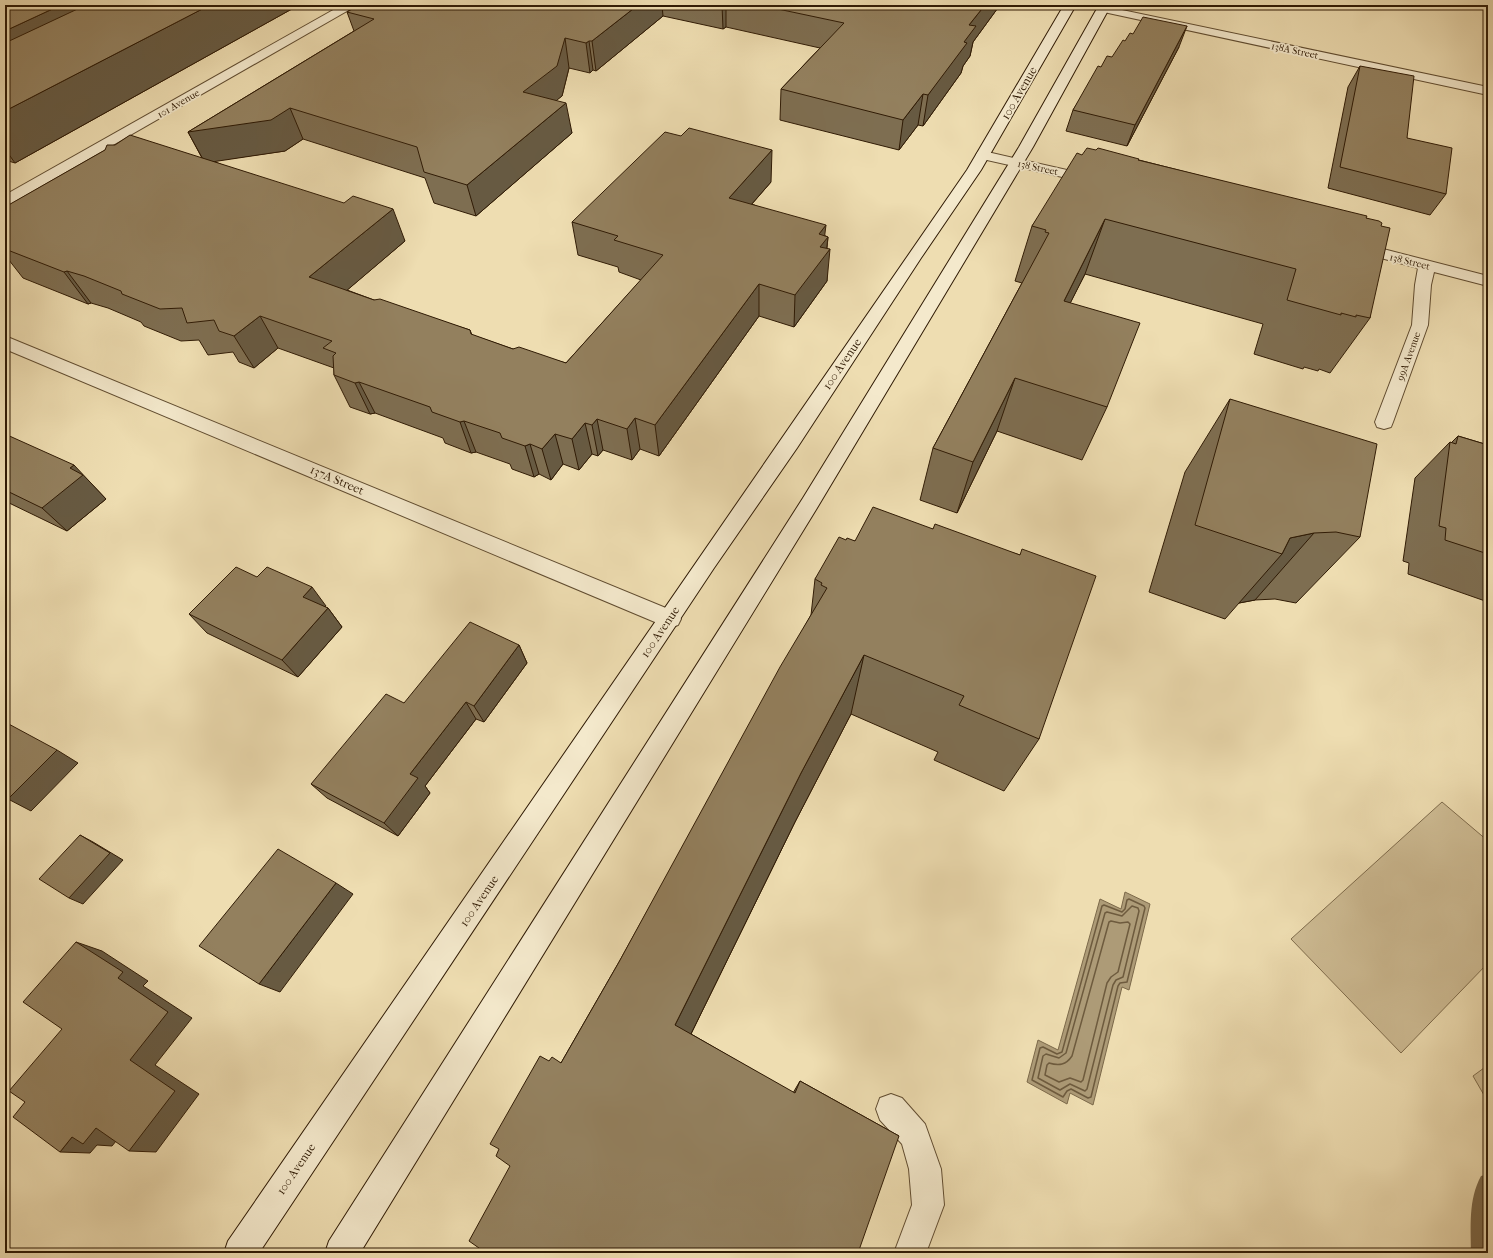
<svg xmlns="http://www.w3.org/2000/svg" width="1493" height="1258" font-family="'IM FELL French Canon',serif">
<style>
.green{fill:#cebc94;stroke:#7f6c4c}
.water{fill:#ad9b77;stroke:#7b6849}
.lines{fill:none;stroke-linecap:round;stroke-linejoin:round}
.shore{stroke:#6e5b3e;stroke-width:1.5}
.stream{fill:#7b6849;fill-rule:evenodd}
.service-casing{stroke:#604c30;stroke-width:2}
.minor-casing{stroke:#604c30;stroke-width:2}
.secondary-casing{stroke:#301b05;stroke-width:2}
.service{fill:#f4e9cc;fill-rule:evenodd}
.minor{fill:#f4e9cc;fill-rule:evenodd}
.secondary{fill:#f4e9cc;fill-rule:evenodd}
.wall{fill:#7e6e51;stroke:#301b05}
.shaded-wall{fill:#675a42;stroke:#301b05}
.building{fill:#93805e;stroke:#301b05}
.labels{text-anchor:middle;stroke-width:3.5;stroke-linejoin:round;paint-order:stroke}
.far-street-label{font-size:10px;fill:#301b05;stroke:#f4e9cc}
.street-label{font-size:12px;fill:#301b05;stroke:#f4e9cc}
</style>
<rect width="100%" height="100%" fill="#eeddb1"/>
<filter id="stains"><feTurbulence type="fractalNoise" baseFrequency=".005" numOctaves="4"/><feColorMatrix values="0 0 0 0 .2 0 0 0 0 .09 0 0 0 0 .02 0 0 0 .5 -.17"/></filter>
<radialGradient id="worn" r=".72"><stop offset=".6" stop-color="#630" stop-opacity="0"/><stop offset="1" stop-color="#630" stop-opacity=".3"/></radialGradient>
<g class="green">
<polygon points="1442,802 1488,841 1488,963 1401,1053 1291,939"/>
<polygon points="1488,1065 1488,1102 1473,1076"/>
</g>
<polygon class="water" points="1125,892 1150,904 1129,990 1122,987 1093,1105 1070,1093 1067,1104 1027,1082 1038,1040 1058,1050 1100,899 1121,909"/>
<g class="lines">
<g class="shore">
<polygon points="1129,899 1144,906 1145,908 1127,982 1120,983 1118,986 1091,1097 1088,1098 1071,1089 1067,1091 1063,1097 1032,1080 1040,1048 1043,1047 1057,1054 1062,1052 1102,906 1104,905 1122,912 1125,909 1127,900"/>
<polygon points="1132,906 1138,908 1139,911 1123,977 1116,980 1113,985 1087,1089 1085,1091 1070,1084 1060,1090 1038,1078 1043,1056 1046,1054 1059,1058 1066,1053 1105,913 1107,912 1122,916"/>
<path d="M1111 921 1120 923 1128 922 1130 924 1118 972 1111 977 1107 983 1083 1080 1081 1082 1070 1078 1059 1082 1045 1075 1047 1065 1049 1063C1059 1066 1066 1065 1072 1056L1109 922Z"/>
</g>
<path class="stream" d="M1488 1174V1253H1471C1471 1227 1468 1200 1481 1176Z"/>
<defs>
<polygon id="service" points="891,1094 902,1098 925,1124 941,1169 944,1205 926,1253 894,1253 912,1205 909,1169 902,1144 880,1120 876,1109 880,1098"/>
<g id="minor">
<polygon points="342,5 356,5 354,7 10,204 5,205 5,195"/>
<polygon points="1103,6 1488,87 1488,95 1099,11 1097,9 1099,7"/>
<polygon points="983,151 1098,177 1100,180 1098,183 1093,184 978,158 976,155 978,152"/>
<polygon points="1356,242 1488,276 1488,286 1434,272 1431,285 1428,325 1393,422 1391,427 1384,429 1377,427 1375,422 1412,325 1415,285 1418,268 1351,250 1348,247 1351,244"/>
<polygon points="5,336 678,613 681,619 678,625 670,628 662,625 5,349"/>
</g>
<g id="secondary">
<polygon points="1064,5 1076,5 981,170 921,258 797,448 714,568 259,1253 224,1253 228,1241 967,170"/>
<polygon points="1099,5 1111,5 1033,147 817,508 360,1253 325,1253 329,1241 803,498 1019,147"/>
</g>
</defs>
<use href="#service" class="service-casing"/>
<use href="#minor" class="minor-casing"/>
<use href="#secondary" class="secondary-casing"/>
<use href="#service" class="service"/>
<use href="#minor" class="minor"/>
<use href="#secondary" class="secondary"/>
</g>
<g class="wall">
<polygon points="5,5 299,5 15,163 5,160"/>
<polygon points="359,5 1000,5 973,42 970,56 963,66 961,73 923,126 918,125 899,150 780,120 781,89 820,48 726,27 723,29 663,16 596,71 593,70 590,73 569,68 562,96 556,100 572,133 476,216 434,203 425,178 303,139 285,151 213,161 405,241 347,290 374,300 470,330 472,335 513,349 566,363 641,280 619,272 618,267 578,255 572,222 771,182 752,204 828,237 827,248 827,281 794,327 759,316 659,456 640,449 632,460 603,450 598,456 592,454 579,470 563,464 551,480 539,474 534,477 512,469 510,464 476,452 471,453 445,443 443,438 375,413 370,414 350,407 334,375 334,368 278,348 254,368 239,362 233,352 208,355 199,340 181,341 144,326 141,322 108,308 91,303 88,304 23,278 5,255 5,207 202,158 188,132 354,31 347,12"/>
<polygon points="1179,47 1127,146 1066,131 1073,110 1101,67 1112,57"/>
<polygon points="1360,66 1407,138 1446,194 1430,215 1328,188 1348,87"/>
<polygon points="1082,155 1139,160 1366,218 1381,226 1370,318 1330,373 1319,369 1318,371 1304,367 1303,369 1254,354 1263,324 1085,274 1070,303 1107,407 1082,460 997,431 957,513 920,500 933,448 1022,283 1015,281 1032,226"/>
<polygon points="1230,399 1360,537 1296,603 1275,599 1255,600 1239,603 1225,619 1149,592 1185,472"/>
<polygon points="5,434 83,475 106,499 67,531 5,501"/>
<polygon points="1458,436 1488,445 1488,602 1408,574 1409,563 1403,561 1415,478 1450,442 1451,443"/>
<polygon points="933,529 1020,555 1039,739 1004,791 934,760 938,752 851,714 795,822 691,1034 793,1093 800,1081 899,1136 510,1166 549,1061 561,1063 619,962 811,615 815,579 846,540 855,541"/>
<polygon points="326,606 325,607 328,608 342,627 298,677 207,633 189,614"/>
<polygon points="519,645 527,663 484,722 476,719 425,786 430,793 398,836 327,798 311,784 404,703"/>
</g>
<g class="shaded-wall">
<polygon points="61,5 164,5 5,84 5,31"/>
<polygon points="210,5 299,5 15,163 5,149 5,111"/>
<polygon points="638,5 662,5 663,16 596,71 592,41"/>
<polygon points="722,5 726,5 726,27 723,29"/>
<polygon points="985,5 1000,5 973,42 970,56 963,66 961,73 923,126 928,95 964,42 969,25"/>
<polygon points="1187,26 1179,47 1127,146 1135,125"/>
<polygon points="565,38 569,68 562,96 530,122 523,92"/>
<polygon points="589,41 593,70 590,73 586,43"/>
<polygon points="923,94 918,125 899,150 903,120"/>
<polygon points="566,103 572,133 476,216 467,185"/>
<polygon points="290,108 303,139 285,151 205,163 188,132"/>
<polygon points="772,150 771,182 729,230 729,198"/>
<polygon points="393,209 405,241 325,309 309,277"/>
<polygon points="1105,219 1085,274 1044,355 1064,301"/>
<polygon points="826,225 824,241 828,237 826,254 830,249 827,281 794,327 795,295 819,234"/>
<polygon points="67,271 91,303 88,304 64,272"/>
<polygon points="759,284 759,316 659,456 655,425"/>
<polygon points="260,316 278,348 254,368 234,336"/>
<polygon points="1015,378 997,431 957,513 973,462"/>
<polygon points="359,382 375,413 370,414 355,383"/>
<polygon points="635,418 640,449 632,460 627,429"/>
<polygon points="597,419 603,450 598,456 592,425"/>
<polygon points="464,421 476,452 471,453 460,422"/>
<polygon points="585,423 592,454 579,470 572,439"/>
<polygon points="555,434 563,464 551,480 542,449"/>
<polygon points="530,444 539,474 534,477 525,446"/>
<polygon points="74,465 106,499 67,531 42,508 70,468"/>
<polygon points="1314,533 1255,600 1239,603 1282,554 1290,538"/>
<polygon points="312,587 326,606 317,616 303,597"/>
<polygon points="328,608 342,627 298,677 282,660"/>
<polygon points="519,645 527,663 484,722 474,706"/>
<polygon points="864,655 851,714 795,822 685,1046 675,1025 801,773"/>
<polygon points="466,702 476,719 425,786 430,793 398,836 384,823 410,774"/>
<polygon points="57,750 78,763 31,811 8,799"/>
<polygon points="80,835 93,842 123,860 83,904 69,898"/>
<polygon points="336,883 353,894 280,992 259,984"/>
<polygon points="76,942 102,951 148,981 143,986 192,1018 155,1065 199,1094 156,1152 129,1151 130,1060 118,978"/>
<polygon points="96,1128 125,1130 112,1146 97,1145 90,1153 60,1152 72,1137"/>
</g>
<g class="building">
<polygon points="5,5 61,5 5,31"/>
<polygon points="86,5 210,5 5,111 5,43"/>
<polygon points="359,5 638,5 592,41 589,41 586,43 565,38 557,66 523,92 566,103 467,185 424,172 417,147 290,108 271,120 188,132 374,19 347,12"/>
<polygon points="759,5 985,5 969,25 976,26 964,42 967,43 928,95 923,94 903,120 781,89 844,23"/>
<polygon points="1143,17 1187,26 1135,125 1073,110 1098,66 1101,67 1107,56 1112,57 1123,40 1125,41 1130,33 1133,34"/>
<polygon points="1360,66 1414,76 1407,138 1452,148 1446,194 1340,167"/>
<polygon points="689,128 772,150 729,198 826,225 819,234 828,237 820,247 830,249 795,295 759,284 655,425 635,418 627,429 597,419 592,425 585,423 572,439 555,434 542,449 530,444 525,446 502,438 500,433 464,421 460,422 432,412 430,407 359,382 355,383 334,375 333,356 336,353 323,348 332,341 260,316 234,336 219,331 214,320 187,323 182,308 160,309 122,294 121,291 84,276 67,271 64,272 5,249 5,207 105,150 107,145 115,145 130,135 344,203 353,196 393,209 309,277 374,300 380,299 470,330 471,334 513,349 519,347 566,363 663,255 614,240 618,236 572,222 665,132 681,136"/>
<polygon points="1087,148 1096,150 1098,148 1139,159 1138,160 1367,216 1366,218 1379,221 1382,223 1381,226 1390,228 1370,318 1356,315 1356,317 1341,313 1341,315 1287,300 1296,269 1105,219 1064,301 1140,323 1107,407 1015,378 973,462 933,448 1049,233 1045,232 1046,230 1032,226 1077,153 1082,155"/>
<polygon points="1230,399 1377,444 1360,537 1336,532 1314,533 1290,538 1282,554 1195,525"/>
<polygon points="5,434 74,465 70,468 83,475 42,508 5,490"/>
<polygon points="1458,436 1488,445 1488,554 1445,540 1446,528 1439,526 1450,442 1456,444"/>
<polygon points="873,507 933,529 935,524 1020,555 1022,549 1096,576 1039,739 959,705 964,696 864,655 801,773 675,1025 795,1093 800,1081 899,1136 858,1253 486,1253 469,1241 510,1166 496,1156 499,1149 490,1144 540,1056 549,1061 552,1057 561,1063 619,962 780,667 827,588 821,585 822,583 815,579 839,537 846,540 847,538 855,541"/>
<polygon points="236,567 257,577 267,567 312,587 303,597 328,608 282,660 189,614"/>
<polygon points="470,622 519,645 474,706 466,702 410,774 418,778 384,823 311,784 386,694 404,703"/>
<polygon points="5,722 57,750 8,799 5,797"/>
<polygon points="80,835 110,853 69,898 39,879"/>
<polygon points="278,849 336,883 259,984 199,946"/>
<polygon points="76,942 123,972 118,978 168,1012 130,1060 175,1091 129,1151 96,1128 83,1144 72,1137 60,1152 13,1117 25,1102 9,1091 62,1029 23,1002"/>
</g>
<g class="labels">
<g class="far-street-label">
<text transform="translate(1295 50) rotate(12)" y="4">138A Street</text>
<text transform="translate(178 103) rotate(-30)" y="4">101 Avenue</text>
<text transform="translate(1038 167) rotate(12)" y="4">138 Street</text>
<text transform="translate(1410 261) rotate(14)" y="4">138 Street</text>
<text transform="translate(1408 356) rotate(-70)" y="4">99A Avenue</text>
</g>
<g class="street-label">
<text transform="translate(1019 93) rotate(-60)" y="4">100 Avenue</text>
<text transform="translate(842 364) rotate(-56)" y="4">100 Avenue</text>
<text transform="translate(337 480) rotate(23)" y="4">137A Street</text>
<text transform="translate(660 632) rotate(-56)" y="4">100 Avenue</text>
<text transform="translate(479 901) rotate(-56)" y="4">100 Avenue</text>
<text transform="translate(296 1169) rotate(-56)" y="4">100 Avenue</text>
</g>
</g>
<rect width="1493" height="1258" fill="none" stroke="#eeddb1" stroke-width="20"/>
<rect x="6" y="6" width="1481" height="1246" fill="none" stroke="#301b05" stroke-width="2"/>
<rect x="10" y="10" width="1473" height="1238" fill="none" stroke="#301b05"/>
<rect width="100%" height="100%" filter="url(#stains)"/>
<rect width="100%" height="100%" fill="url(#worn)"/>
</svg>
